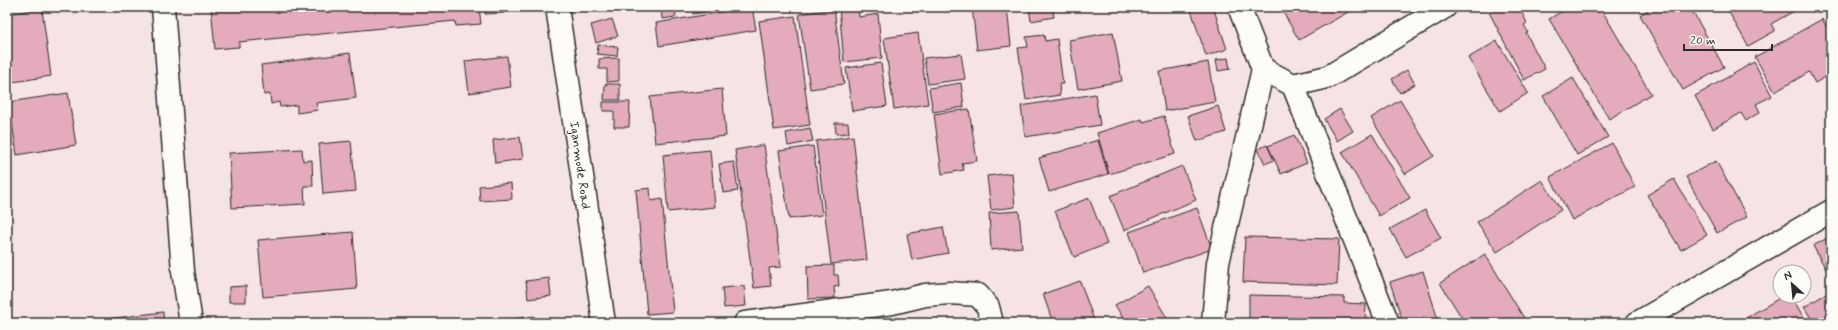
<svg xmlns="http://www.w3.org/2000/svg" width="1838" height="330" font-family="Mynerve,sans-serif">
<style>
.building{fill:#e4abbc;stroke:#2b2b2b}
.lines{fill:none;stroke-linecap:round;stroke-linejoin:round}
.street-casing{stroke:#2b2b2b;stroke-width:25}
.street{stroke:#fdfcf7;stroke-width:22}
.labels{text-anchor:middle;stroke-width:3;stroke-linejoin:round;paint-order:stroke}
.street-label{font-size:13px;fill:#2b2b2b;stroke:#fdfcf7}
</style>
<rect width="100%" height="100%" fill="#f6e4e5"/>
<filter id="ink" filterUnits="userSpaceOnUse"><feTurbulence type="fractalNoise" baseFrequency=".025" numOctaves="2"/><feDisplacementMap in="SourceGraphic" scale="8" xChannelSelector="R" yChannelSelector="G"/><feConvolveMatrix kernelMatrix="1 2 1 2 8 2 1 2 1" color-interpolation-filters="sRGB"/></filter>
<g filter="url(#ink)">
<g class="building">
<polygon points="211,7 479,7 481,24 456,26 455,21 239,42 239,47 215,49"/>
<polygon points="485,7 504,7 504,13 485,14"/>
<polygon points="675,7 676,17 662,19 661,9"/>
<polygon points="692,7 740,7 693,14"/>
<polygon points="752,7 756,30 659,46 656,23"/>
<polygon points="839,7 858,7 859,17 878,14 882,58 844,62"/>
<polygon points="972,7 1007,7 1011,46 977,50"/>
<polygon points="1029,7 1052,7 1054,17 1031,21"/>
<polygon points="1110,7 1130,7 1110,11"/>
<polygon points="1190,7 1213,7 1227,49 1206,56"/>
<polygon points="1280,7 1357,7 1299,40"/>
<polygon points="1498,7 1519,7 1527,23 1524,25 1528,32 1526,33 1545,69 1524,80 1489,12"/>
<polygon points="1569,7 1600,7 1651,94 1609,119 1549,19"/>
<polygon points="1647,7 1690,7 1724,67 1683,90 1640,15 1648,10"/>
<polygon points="1726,7 1801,7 1771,24 1775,31 1748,46"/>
<polygon points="42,9 51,76 7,83 7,14"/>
<polygon points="834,9 844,84 810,89 799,14"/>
<polygon points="795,16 810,125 774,130 759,21"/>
<polygon points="612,19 618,36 596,43 591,25"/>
<polygon points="1822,19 1831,35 1831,60 1826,63 1831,74 1815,83 1809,72 1775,92 1755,57"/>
<polygon points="1113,32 1122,81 1078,89 1069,40"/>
<polygon points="918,33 928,104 894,109 884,38"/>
<polygon points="1044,35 1045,41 1057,39 1063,84 1059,84 1060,95 1026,100 1018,48 1028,47 1026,37"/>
<polygon points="1497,41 1528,93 1500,111 1468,58"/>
<polygon points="598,45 618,47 617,56 597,54"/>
<polygon points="350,53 356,98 316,103 318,110 297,113 297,105 280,107 279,102 271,104 270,94 264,95 261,65"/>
<polygon points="961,54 965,79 928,84 924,58"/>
<polygon points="507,56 511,87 469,93 465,61"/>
<polygon points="619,58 619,81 607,82 607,69 599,69 599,59"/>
<polygon points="1228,58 1230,69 1218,71 1216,60"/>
<polygon points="1208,62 1215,102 1165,111 1159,71"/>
<polygon points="1754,62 1772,96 1756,104 1760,112 1746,121 1741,113 1713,129 1695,96"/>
<polygon points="881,63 887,106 852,111 846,68"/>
<polygon points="1407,70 1415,84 1400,93 1392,79"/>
<polygon points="1573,78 1608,137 1577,155 1543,96"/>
<polygon points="961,83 964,107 933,112 929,88"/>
<polygon points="605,84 620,84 620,100 604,100"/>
<polygon points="722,89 726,136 655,143 650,97"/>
<polygon points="68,93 76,145 17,155 9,102"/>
<polygon points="1095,94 1100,125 1025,137 1021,106"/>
<polygon points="1400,100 1434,156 1405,174 1371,118"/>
<polygon points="603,102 630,102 629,127 614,127 614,111 603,111"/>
<polygon points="1218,106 1226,132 1197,141 1188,116"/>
<polygon points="969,109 977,161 962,163 964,170 942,174 934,114"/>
<polygon points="1340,109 1353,131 1337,141 1324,119"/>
<polygon points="1164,116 1175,154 1109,174 1097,133 1142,119 1143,122"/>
<polygon points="835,123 848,123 849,133 836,134"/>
<polygon points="810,128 813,141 788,146 786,133"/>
<polygon points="1372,134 1410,198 1379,216 1342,152"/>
<polygon points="1294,135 1307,163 1281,174 1268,146"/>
<polygon points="853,136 867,260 831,264 816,141"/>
<polygon points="520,137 523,159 495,163 493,140"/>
<polygon points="1098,140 1108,174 1049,192 1039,158"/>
<polygon points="351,141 356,191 323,194 319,144"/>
<polygon points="1612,143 1635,187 1572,220 1550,177"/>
<polygon points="764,145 781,267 769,268 771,286 754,288 735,150"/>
<polygon points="1267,145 1274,160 1265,164 1258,149"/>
<polygon points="813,146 822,215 789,219 779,151"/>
<polygon points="302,149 303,161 312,160 313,186 304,186 305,204 232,208 229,153"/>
<polygon points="710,150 715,207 668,212 663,155"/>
<polygon points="1716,161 1747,217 1717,233 1686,177"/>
<polygon points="734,162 738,191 723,193 719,164"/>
<polygon points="1182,166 1196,200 1124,230 1110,196"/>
<polygon points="1012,173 1015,207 991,210 987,176"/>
<polygon points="1674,179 1707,235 1681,250 1647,195"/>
<polygon points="1542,180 1561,210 1497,252 1477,222"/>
<polygon points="511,183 512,199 480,201 479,186"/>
<polygon points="650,188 651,201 662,199 673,312 647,314 636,190"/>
<polygon points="1089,198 1107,244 1074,257 1055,211"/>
<polygon points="1197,208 1212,249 1143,273 1129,232"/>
<polygon points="1425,210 1441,238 1406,257 1390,229"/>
<polygon points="1019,211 1022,247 991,250 989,213"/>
<polygon points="943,227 948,253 912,260 907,234"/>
<polygon points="353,232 357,289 263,297 258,240"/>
<polygon points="1831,236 1831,278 1813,246"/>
<polygon points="1245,237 1339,239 1337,285 1243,282"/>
<polygon points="1485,254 1527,323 1465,323 1440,283"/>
<polygon points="834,265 834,275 838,275 839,286 834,287 835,298 808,299 807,266"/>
<polygon points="1423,271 1439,323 1403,323 1390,282"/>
<polygon points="549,278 551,296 528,299 526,281"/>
<polygon points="1080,281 1095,323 1053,323 1043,294"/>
<polygon points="246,286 246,302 229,302 229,287"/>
<polygon points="744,286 746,306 724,308 722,288"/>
<polygon points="1148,286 1170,323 1126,323 1115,305"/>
<polygon points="1831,291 1831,323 1814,323 1804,307"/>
<polygon points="1249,295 1344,297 1344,303 1366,304 1365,323 1249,323"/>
<polygon points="1783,296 1791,296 1807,323 1739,323 1739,322"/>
<polygon points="163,312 164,323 75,323"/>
<polygon points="534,316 535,323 513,323 513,319"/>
</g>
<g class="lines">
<defs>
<g id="street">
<polyline points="163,7 183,271 191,323"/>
<polyline points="557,7 604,323"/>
<polyline points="1239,7 1263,69 1293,85 1388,323"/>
<polyline points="1293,85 1328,77 1445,7"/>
<polyline points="745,323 892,303 925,295 950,293 978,295 988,307 992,323"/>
<polyline points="1213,323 1218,263 1263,69"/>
<polyline points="1637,323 1831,211"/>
</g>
</defs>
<use href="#street" class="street-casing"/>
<use href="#street" class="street"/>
</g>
</g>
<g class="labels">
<g class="street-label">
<text transform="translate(581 165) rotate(82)" y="5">Iganmode Road</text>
</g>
</g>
<rect width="1838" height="330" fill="none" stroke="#fdfcf7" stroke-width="24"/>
<rect x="12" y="12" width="1814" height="306" fill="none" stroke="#2b2b2b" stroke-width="1.5" filter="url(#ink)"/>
<g transform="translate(1792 284) rotate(333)"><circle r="19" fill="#fdfcf7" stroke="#a9a8a5"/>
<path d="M0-3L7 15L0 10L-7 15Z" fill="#2b2b2b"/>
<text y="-6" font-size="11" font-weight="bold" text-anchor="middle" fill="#2b2b2b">N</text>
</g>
<path d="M1684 44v6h88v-6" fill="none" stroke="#2b2b2b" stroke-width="2"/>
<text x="1690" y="44" font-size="12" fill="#2b2b2b" stroke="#fdfcf7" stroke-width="3" paint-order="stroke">20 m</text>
</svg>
